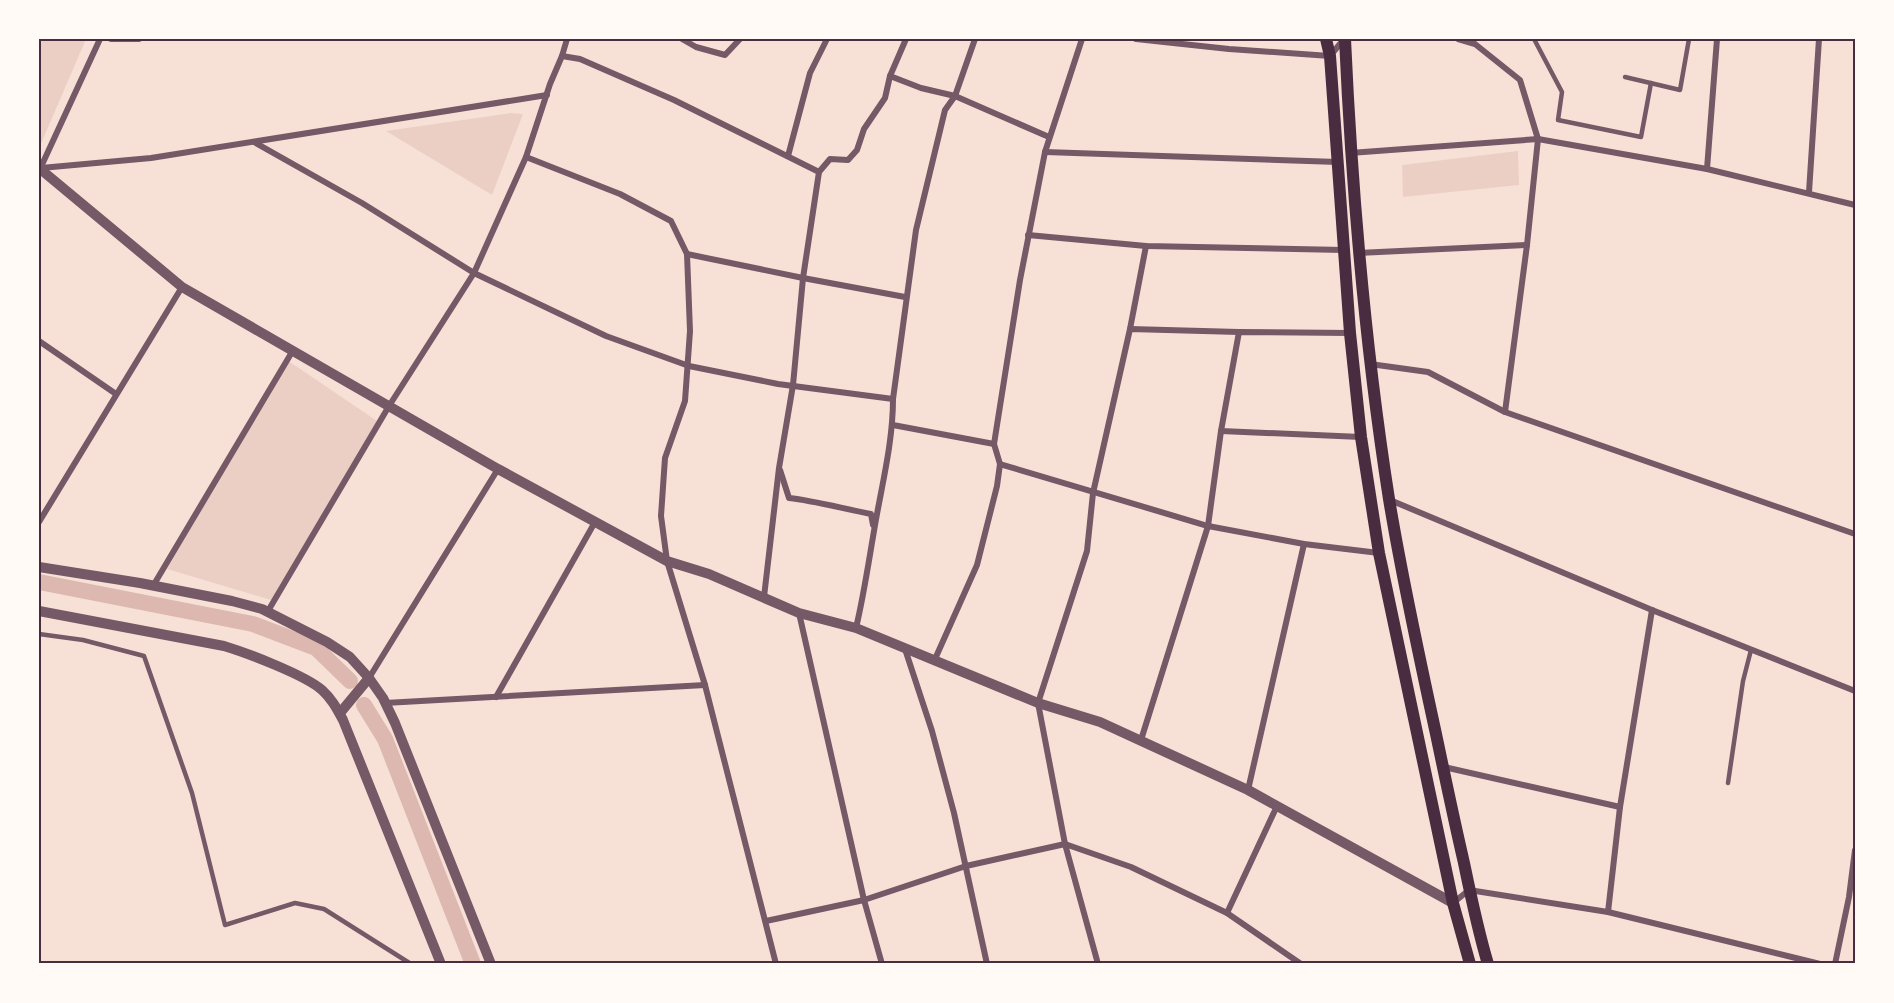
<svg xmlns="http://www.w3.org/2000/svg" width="1894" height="1003" font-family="Arial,sans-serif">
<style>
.green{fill:#ebcfc5}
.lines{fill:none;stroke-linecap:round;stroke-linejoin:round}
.canal{stroke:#dcb8b0;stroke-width:16}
.service{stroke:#755966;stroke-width:4.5}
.minor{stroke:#755966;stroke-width:6}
.tertiary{stroke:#755966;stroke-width:10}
.secondary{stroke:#4a2c40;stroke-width:12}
.neatline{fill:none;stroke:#4a2c40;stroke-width:2}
</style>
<rect width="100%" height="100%" fill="#f7e1d7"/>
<g class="green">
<polygon points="39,39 86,39 40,146 39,145"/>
<polygon points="511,113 523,114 492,195 386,131"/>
<polygon points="1518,151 1519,185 1403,197 1402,165"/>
<polygon points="287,360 377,421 271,600 167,569"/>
</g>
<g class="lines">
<g class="canal">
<polyline points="39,582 253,624 316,648 350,681"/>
<polyline points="364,705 385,739 473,964"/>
</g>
<g class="service">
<polyline points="1534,39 1562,92 1558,120 1641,137 1651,83"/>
<polyline points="1625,77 1680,90 1689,39"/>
<polyline points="39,634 83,640 144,656 192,793 225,925 295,903 324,909 411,964"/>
<polyline points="1728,783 1743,681 1751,650"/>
</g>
<g class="minor">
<polyline points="111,39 139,39"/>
<polyline points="682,39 696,47 725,55 740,39"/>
<polyline points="906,39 890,76 921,88 955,96 1049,137"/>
<polyline points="1136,39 1229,49 1330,56 1344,39"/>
<polyline points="1458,39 1475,44 1520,80 1538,139 1527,245 1505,412"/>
<polyline points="562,56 567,39"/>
<polyline points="254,142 362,203 474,273 606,336 689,366 778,384 893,399"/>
<polyline points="1045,152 1338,162"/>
<polyline points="1350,153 1538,139 1707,169 1855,205"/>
<polyline points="788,156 810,73 827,39"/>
<polyline points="526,157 620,194 671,221 687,254 690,331 685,401 665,458 661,516 667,561 705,685 776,964"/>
<polyline points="41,168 151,158 547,95"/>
<polyline points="40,169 100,39"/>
<polyline points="1707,169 1717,39"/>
<polyline points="819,172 830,159 848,160 857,150 864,129 885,98 890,76"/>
<polyline points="1809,192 1819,39"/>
<polyline points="1028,235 1146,246 1344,250"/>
<polyline points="1358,253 1527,245"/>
<polyline points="687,254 803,278 905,297"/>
<polyline points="1130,329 1146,246"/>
<polyline points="39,341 116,394"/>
<polyline points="1370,364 1428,372 1505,412 1855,534"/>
<polyline points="893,425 994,444"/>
<polyline points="1221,431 1361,437"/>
<polyline points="1000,464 994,444 1020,280 1045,152 1082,39"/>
<path d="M780 470 789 498C816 501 844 509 871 514L873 525"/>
<polyline points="1390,500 1652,610 1855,691"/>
<polyline points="39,522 182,287"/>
<polyline points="153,586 292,352"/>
<polyline points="268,611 389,406 474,273 526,157 550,84 562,56 580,59 674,100 819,172 803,278 793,385 779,468 764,597"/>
<polyline points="799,613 864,900 882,964"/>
<path d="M856 628C865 590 870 552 877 514 884 476 893 438 893 399L916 230 945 110 955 96 975 39"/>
<polyline points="905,649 932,731 954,813 987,964"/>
<polyline points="935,659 977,565 997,486 1000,464 1208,526 1304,544 1379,553"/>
<polyline points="369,678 498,469"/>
<polyline points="496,697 595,522"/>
<polyline points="385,703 705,685"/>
<polyline points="1141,740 1208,526 1221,431 1239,332 1350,333"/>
<polyline points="1444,767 1620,807"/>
<polyline points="1248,790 1304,544"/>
<polyline points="1453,903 1469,890 1608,912 1820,964"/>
<polyline points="1608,912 1620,807 1652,610"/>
<polyline points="1227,913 1277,806"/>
<polyline points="766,921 864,900 966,866 1065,844 1131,867 1227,913 1301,964"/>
<polyline points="1098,964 1065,844 1038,703 1087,551 1093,493 1130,329 1239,332"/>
<polyline points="1835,964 1849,897 1855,850"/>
</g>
<g class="tertiary">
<polyline points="39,168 182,287 498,469 667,561 709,574 799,613 856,628 1038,703 1100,722 1248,790 1453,903"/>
<polyline points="39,567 140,583 232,601 262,609 327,642 350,657 369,678 383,698 395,723 491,964"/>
<path d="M39 611 224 646C247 653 305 675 322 690 332 699 337 709 343 720L441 964"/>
<polyline points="340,713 369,678"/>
</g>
<g class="secondary">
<polyline points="1326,39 1330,56 1350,333 1361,437 1379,553 1453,903 1470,964"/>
<path d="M1345 39C1352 193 1365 346 1389 499 1402 578 1419 656 1436 734 1445 777 1454 820 1464 863 1471 897 1478 931 1488 964"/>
</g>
</g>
<rect width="1894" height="1003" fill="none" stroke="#fffaf5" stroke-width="81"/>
<rect x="40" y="40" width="1814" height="922" class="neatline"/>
</svg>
